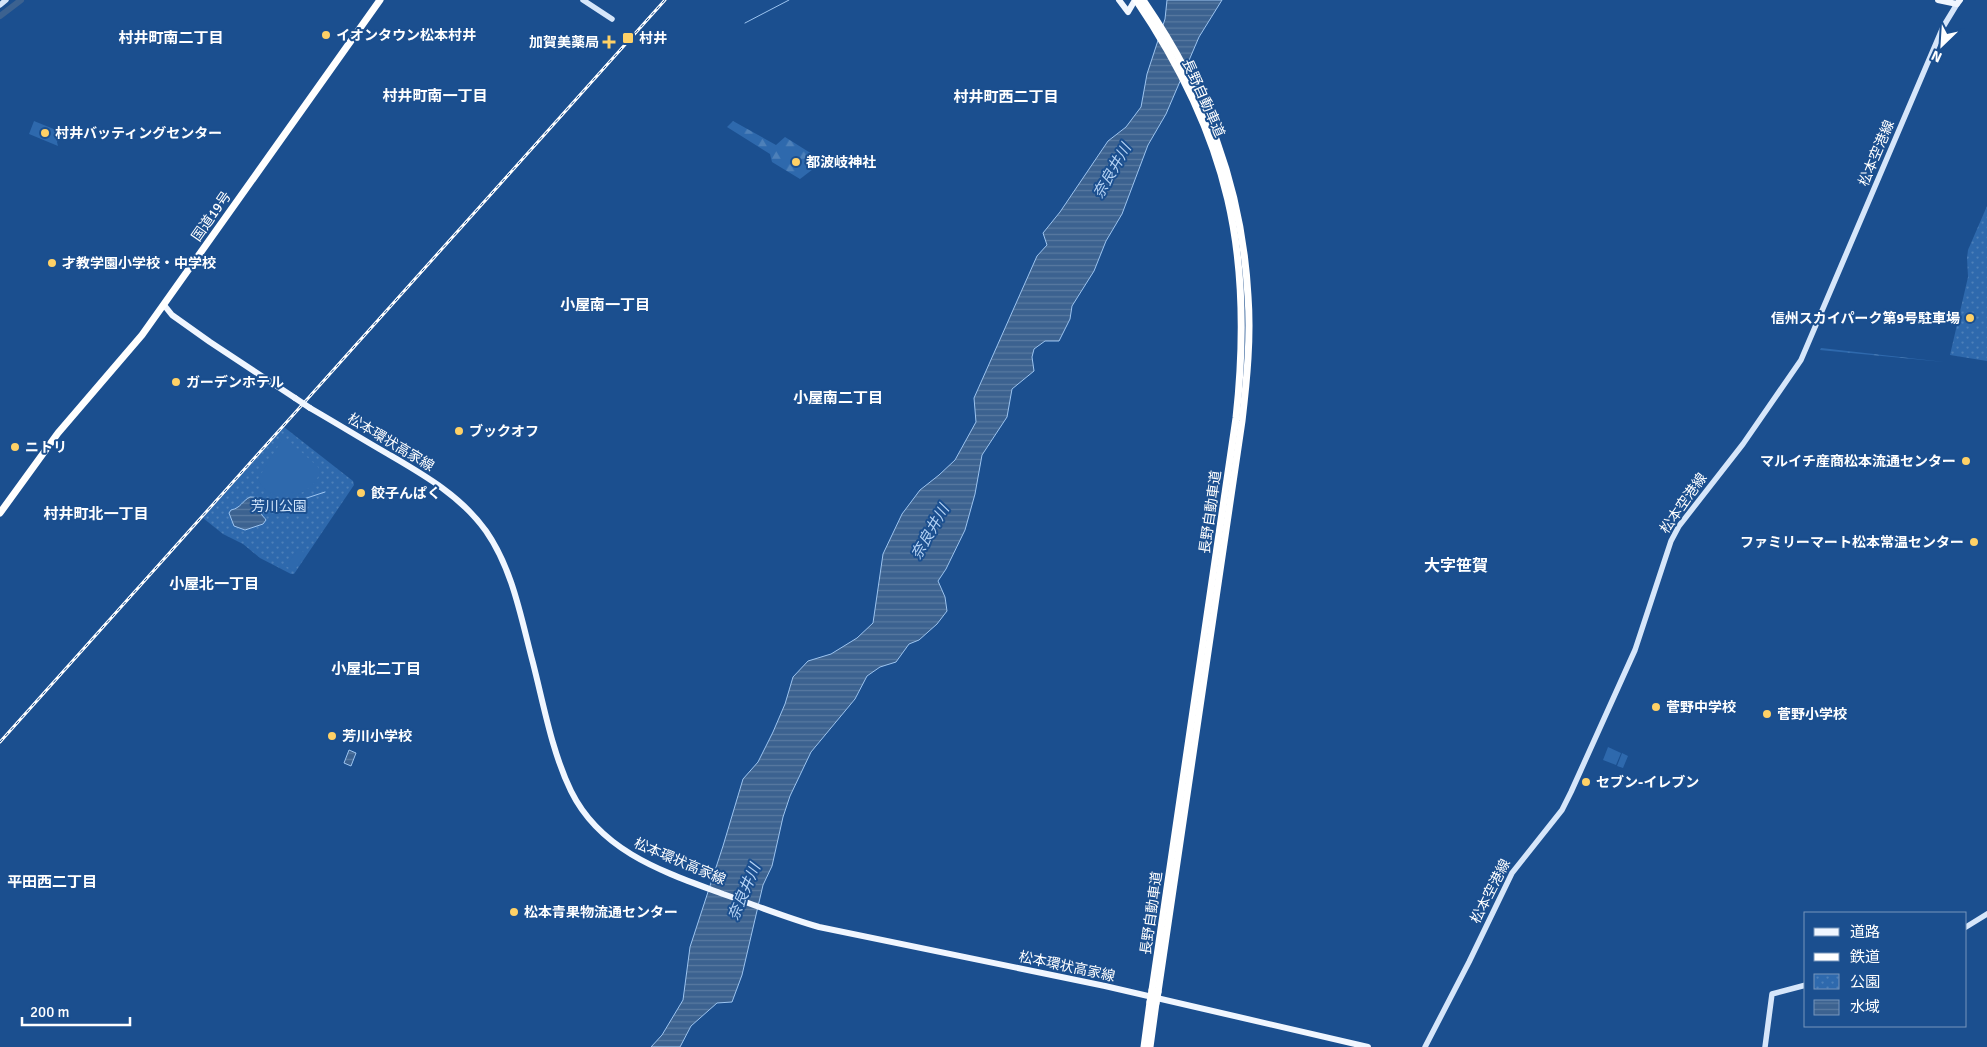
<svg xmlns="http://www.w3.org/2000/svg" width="1987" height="1047" font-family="Signika,'Noto Sans JP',sans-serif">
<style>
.forest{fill:url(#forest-firs)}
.park{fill:url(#park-dots)}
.pitch{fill:#2e69ad}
.water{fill:url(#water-rules);stroke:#9cc4f0}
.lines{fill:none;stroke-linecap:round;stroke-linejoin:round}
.stream{stroke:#9cc4f0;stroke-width:1}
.river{stroke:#3c6290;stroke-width:6}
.secondary{stroke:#d6e6fa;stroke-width:5.5}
.primary{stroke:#f0f6ff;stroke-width:6}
.highway{stroke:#fff;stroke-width:7}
.rail-casing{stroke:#fff;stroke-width:3}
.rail{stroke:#1b4f8f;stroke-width:1;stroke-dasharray:4;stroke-linecap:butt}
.primary-bridge{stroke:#f0f6ff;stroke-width:6}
.highway-bridge{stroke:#fff;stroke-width:7}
.poi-dot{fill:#ffd166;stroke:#1b4f8f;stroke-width:2}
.labels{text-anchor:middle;stroke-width:4;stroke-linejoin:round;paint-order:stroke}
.poi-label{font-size:14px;font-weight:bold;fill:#fff;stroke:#1b4f8f;text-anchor:start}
.street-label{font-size:14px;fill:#fff;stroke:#1b4f8f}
.park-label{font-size:14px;fill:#cfe3fa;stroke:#1b4f8f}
.neighbourhood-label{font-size:15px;font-weight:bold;fill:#fff;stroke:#1b4f8f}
.water-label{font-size:15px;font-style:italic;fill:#b5d3f5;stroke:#1b4f8f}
.quarter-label{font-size:16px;font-weight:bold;fill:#fff;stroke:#1b4f8f}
</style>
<defs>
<pattern id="forest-firs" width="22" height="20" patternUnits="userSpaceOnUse" patternTransform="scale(1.25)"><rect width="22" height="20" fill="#2e69ad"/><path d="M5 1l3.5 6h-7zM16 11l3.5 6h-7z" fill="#4d80b9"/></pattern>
<pattern id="park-dots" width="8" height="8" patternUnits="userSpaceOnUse" patternTransform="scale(1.25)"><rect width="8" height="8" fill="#2e69ad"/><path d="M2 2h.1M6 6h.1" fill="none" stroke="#4d80b9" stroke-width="1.8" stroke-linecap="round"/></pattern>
<pattern id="water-rules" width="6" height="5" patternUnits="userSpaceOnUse" patternTransform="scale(1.25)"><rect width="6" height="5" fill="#3c6290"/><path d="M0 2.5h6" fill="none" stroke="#597aa1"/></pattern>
</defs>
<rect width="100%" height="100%" fill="#1b4f8f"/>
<g class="forest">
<polygon points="733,121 776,145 785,137 820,159 821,163 800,179 772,162 770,154 727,127"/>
<polygon points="1821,348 1944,362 1820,350"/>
</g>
<g class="park">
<polygon points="1987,206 1987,361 1950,355 1968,277 1967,258 1968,250"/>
<polygon points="284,427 353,481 354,485 294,574 291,574 260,558 243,544 223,534 203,518"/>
</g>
<g class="pitch">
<polygon points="34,121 61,132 57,142 58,146 29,134"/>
<path d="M282 440H288L318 467 320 472C311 499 270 507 258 479Z"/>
<polygon points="298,549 305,553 294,571 286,566"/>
<polygon points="1608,747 1621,753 1616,765 1603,760"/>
<polygon points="1622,753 1628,756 1623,768 1617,766"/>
</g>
<g class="water">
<polygon points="1167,0 1222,0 1199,37 1166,114 1148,145 1122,214 1106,241 1094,271 1072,306 1070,319 1059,341 1045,341 1034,349 1032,357 1034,371 1012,389 1007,417 982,455 975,494 965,530 946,569 938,581 945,597 947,611 937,624 919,640 909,644 896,662 880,667 867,676 855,699 811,752 790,796 783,817 772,866 763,885 742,975 732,1002 717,1003 691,1026 680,1047 651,1047 662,1035 683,1000 690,947 723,846 743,779 758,762 773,732 785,704 793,677 808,661 831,654 857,638 873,623 883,554 902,514 920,490 939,475 955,460 976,422 974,398 1037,256 1047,245 1043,233 1060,212 1108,141 1126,127 1141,107 1147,74 1165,19"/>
<path d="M250 497C265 497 259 505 261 513 262 516 265 518 266 520L263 524 245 530 234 526 229 513 231 510C241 508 242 501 250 497Z"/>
<polygon points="349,750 356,753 351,766 344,763"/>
</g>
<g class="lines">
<g class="stream">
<polyline points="745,23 789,0"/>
<polyline points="261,513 325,492"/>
</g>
<polyline class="river" points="0,16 21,0"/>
<g class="secondary">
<polyline points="583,0 612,19"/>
<polyline points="0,5 6,0"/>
<polyline points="1966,927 1987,914"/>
<polyline points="1425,1047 1469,962 1512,873 1562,810 1571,792 1635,650 1671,541 1679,526 1743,444 1801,360 1934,48 1943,27 1957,4"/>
<polyline points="1765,1047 1772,994 1806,985"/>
</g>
<g class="primary">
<polyline points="1119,0 1128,12 1135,0"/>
<polyline points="1938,0 1957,4 1960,0"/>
<polyline points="164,305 172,315 210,342 295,398"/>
<path d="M310 408C336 423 362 439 388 454 424 475 461 496 486 531 513 570 521 618 533 663 544 706 552 752 571 791 601 852 664 872 723 894 755 905 787 918 819 927L1105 986 1368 1047"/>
</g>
<g class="highway">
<path d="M1136 0C1229 137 1254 254 1236 418L1152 990"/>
<path d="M1143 0C1205 90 1242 186 1248 296 1251 337 1247 379 1242 421L1158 992"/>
<polyline points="0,513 58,433 142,335 380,0"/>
<polyline points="1144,1047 1150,1002"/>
<polyline points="1150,1047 1156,1003"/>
</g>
<defs>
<polyline id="rail" points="0,742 665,0"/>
</defs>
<use href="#rail" class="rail-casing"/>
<use href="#rail" class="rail"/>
<polyline class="primary-bridge" points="295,398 310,408"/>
<g class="highway-bridge">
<polyline points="1150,1002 1152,990"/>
<polyline points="1156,1003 1158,992"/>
</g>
</g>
<g class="poi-dot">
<circle cx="326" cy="35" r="5"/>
<rect x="622" y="32" width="12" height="12" rx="2.5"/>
<path d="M606.5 34.5h5v5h5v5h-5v5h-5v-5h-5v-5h5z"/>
<circle cx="45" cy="133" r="5"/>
<circle cx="796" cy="162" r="5"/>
<circle cx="52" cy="263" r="5"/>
<circle cx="1970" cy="318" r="5"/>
<circle cx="176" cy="382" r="5"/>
<circle cx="459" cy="431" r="5"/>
<circle cx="15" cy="447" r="5"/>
<circle cx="1966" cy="461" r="5"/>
<circle cx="361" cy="493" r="5"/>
<circle cx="1974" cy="542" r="5"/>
<circle cx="1656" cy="707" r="5"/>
<circle cx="1767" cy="714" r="5"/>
<circle cx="332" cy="736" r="5"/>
<circle cx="1586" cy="782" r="5"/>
<circle cx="514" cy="912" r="5"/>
</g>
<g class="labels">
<g class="poi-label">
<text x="336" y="40">イオンタウン松本村井</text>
<text x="639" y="43">村井</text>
<text x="599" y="47" text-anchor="end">加賀美薬局</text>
<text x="55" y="138">村井バッティングセンター</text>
<text x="806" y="167">都波岐神社</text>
<text x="62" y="268">才教学園小学校・中学校</text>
<text x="1960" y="323" text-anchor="end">信州スカイパーク第9号駐車場</text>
<text x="186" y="387">ガーデンホテル</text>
<text x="469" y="436">ブックオフ</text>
<text x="25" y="452">ニトリ</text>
<text x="1956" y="466" text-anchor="end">マルイチ産商松本流通センター</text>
<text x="371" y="498">餃子んぱく</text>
<text x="1964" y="547" text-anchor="end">ファミリーマート松本常温センター</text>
<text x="1666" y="712">菅野中学校</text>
<text x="1777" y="719">菅野小学校</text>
<text x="342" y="741">芳川小学校</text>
<text x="1596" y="787">セブン-イレブン</text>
<text x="524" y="917">松本青果物流通センター</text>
</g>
<g class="street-label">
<text transform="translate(1204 98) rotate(66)" y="5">長野自動車道</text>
<text transform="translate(1876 153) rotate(-67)" y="5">松本空港線</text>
<text transform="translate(211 216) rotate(-55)" y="5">国道19号</text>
<text transform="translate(391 442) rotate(31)" y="5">松本環状高家線</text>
<text transform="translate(1683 503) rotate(-55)" y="5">松本空港線</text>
<text transform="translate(1210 512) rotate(-82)" y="5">長野自動車道</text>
<text transform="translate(680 861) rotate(23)" y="5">松本環状高家線</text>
<text transform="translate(1490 891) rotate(-63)" y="5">松本空港線</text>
<text transform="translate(1151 913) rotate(-82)" y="5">長野自動車道</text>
<text transform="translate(1067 966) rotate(12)" y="5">松本環状高家線</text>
</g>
<g class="park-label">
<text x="279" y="511">芳川公園</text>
</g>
<g class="neighbourhood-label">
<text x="171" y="43">村井町南二丁目</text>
<text x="435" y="101">村井町南一丁目</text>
<text x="1006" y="102">村井町西二丁目</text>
<text x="605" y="310">小屋南一丁目</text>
<text x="838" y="403">小屋南二丁目</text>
<text x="96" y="519">村井町北一丁目</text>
<text x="214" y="589">小屋北一丁目</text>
<text x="376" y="674">小屋北二丁目</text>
<text x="52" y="887">平田西二丁目</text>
</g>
<g class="water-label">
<text transform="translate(1112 171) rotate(-60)" y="5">奈良井川</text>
<text transform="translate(930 532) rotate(-60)" y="5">奈良井川</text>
<text transform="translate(744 892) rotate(-67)" y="5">奈良井川</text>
</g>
<g class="quarter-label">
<text x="1456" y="571">大字笹賀</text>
</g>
</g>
<rect x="1804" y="912" width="162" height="115" fill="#1b4f8f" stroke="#7695bc"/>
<rect x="1814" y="928" width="25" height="8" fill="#f0f6ff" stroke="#7695bc"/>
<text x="1850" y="937" font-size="15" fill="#ffffff">道路</text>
<rect x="1814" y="953" width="25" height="8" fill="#ffffff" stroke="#7695bc"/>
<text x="1850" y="962" font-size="15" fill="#ffffff">鉄道</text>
<rect x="1814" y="974" width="25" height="15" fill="url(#park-dots)" stroke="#7695bc"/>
<text x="1850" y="987" font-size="15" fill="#ffffff">公園</text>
<rect x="1814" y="1000" width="25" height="15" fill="url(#water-rules)" stroke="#7695bc"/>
<text x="1850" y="1012" font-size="15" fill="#ffffff">水域</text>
<g transform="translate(1942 45) rotate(205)" stroke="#1b4f8f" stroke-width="4" paint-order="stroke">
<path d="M0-4L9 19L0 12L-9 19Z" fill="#ffffff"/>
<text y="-8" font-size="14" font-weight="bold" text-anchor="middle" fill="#ffffff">N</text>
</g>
<path d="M22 1017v8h108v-8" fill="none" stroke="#ffffff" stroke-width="2.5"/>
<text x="30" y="1017" font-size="15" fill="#ffffff" stroke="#1b4f8f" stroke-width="4" paint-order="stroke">200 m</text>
</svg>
